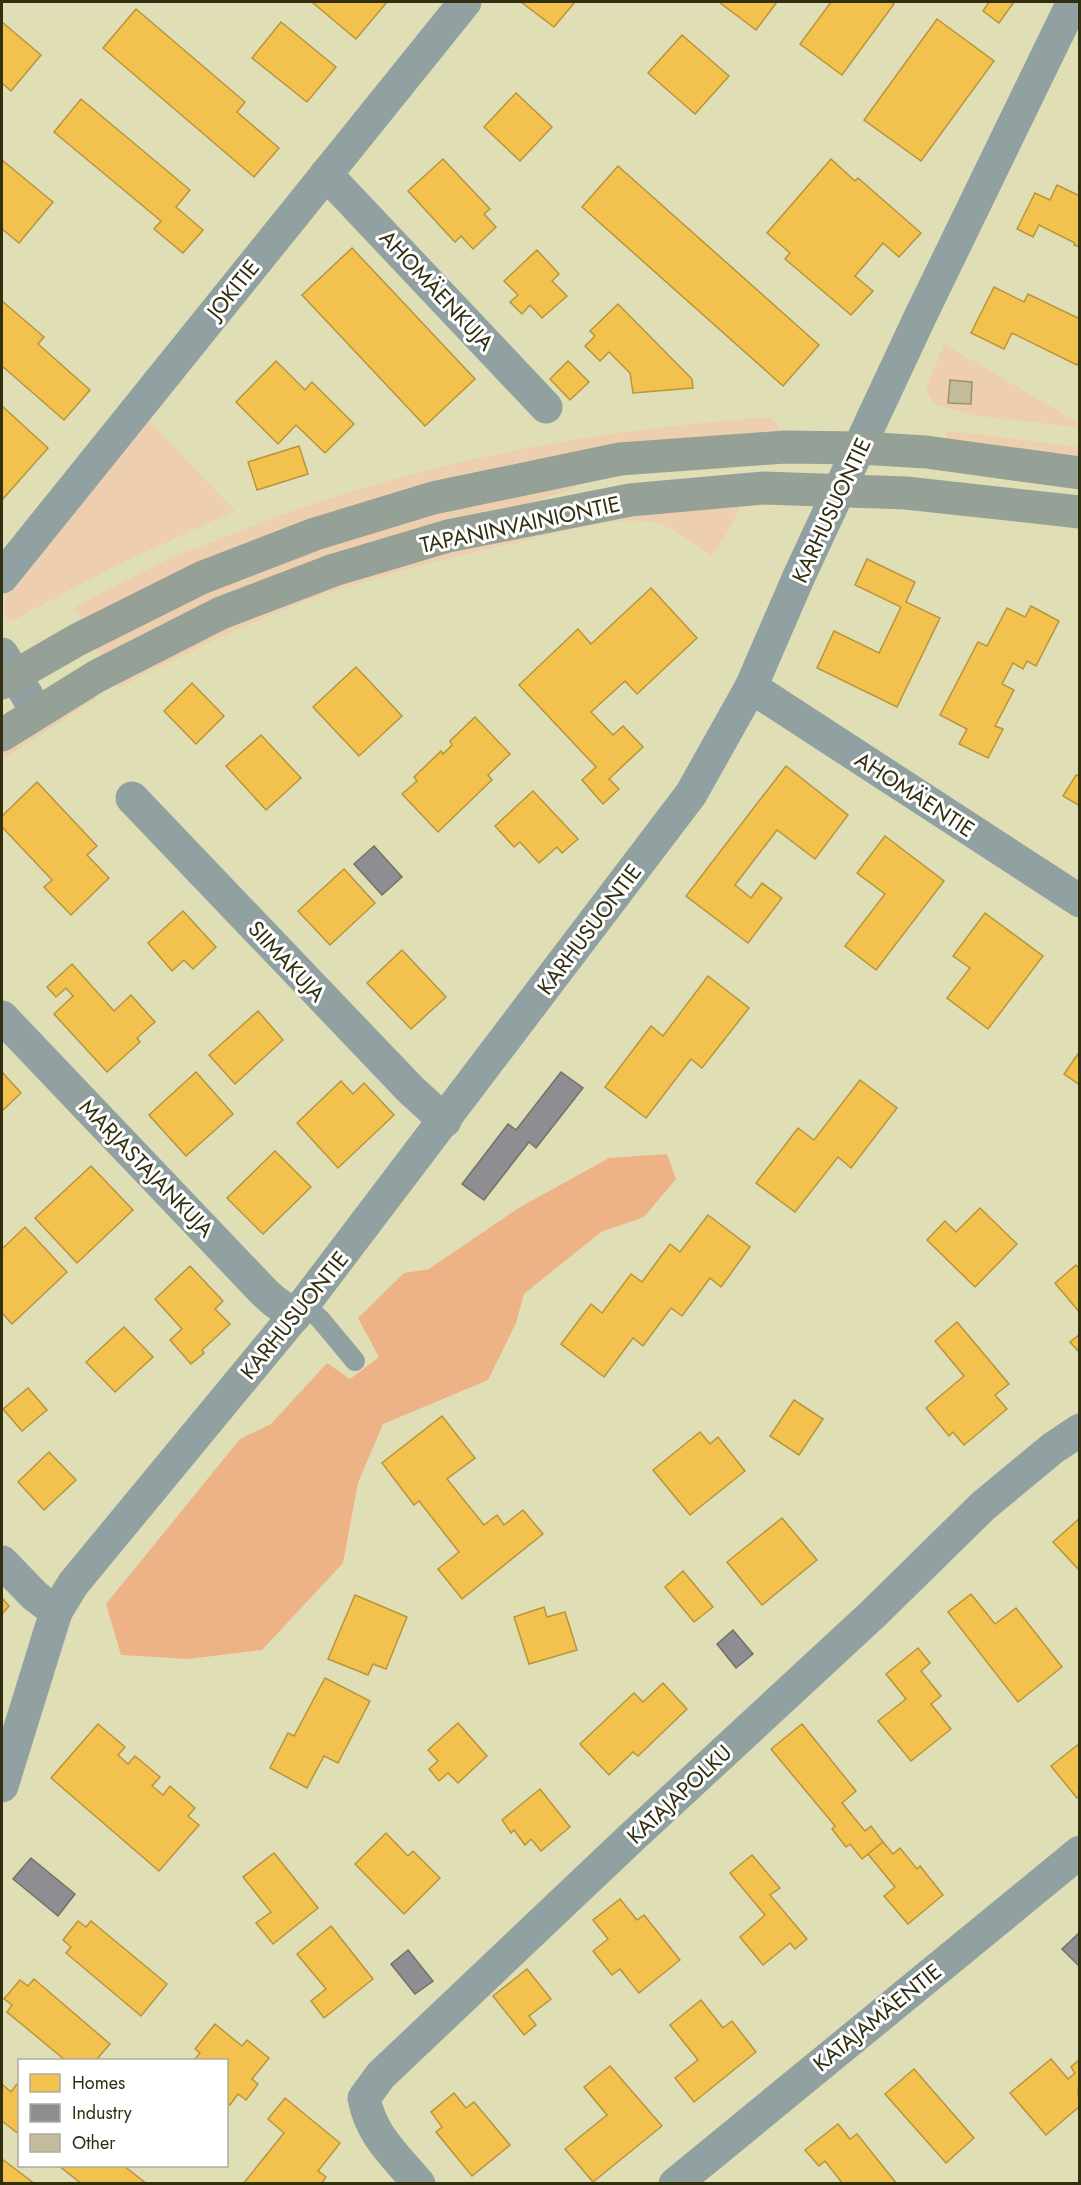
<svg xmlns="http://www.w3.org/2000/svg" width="1081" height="2185" font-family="Jost,sans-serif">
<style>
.green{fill:#edceae}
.forest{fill:#edb386}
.homes{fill:#f2c14e;stroke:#b8953c;stroke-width:1.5}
.industry{fill:#8d8d92;stroke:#72716b;stroke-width:1.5}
.building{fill:#c2bb9c;stroke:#9a9373;stroke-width:1.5}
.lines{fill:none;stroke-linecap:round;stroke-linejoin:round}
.service{stroke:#91a1a1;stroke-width:20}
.minor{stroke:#91a1a1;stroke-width:33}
.tertiary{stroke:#91a1a1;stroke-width:33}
.primary{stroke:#95a196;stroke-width:33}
.labels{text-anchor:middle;stroke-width:6;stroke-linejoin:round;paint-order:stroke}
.street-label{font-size:22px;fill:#322f11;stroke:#fff}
</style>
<rect width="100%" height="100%" fill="#e0deb5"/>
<g class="green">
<polygon points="944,344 1079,423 1079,428 972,415 934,404 926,388"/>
<path d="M758 418H772L777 424 779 430 777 434 642 446 83 622 75 609 77 606C108 590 139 573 170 558 191 549 213 542 234 533 404 465 576 432 758 418Z"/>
<polygon points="149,421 235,511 117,565 10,622 4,611 7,595"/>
<polygon points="950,431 1079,447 1079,457 944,440 947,433"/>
<polygon points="573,477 575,488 518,507 102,659 93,642 315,545"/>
<path d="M741 501 734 522 712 556C696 546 671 525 653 522 611 516 564 531 523 541 460 555 397 570 335 591 260 616 190 651 120 687L115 685 267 608 523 529Z"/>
<polygon points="93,693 96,698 94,700 2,760 2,746"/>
</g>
<polygon class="forest" points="667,1154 676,1179 644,1217 601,1232 524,1294 516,1323 488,1380 383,1424 358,1483 343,1563 262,1650 188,1659 121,1655 106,1604 240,1439 271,1424 327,1363 350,1379 379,1357 358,1318 404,1273 429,1269 517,1209 609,1158"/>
<g class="homes">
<polygon points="314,2 387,2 356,39 313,3"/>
<polygon points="521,2 575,2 554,27"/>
<polygon points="719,2 777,2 756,30"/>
<polygon points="831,2 891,2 894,4 842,75 800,44"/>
<polygon points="989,2 1014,2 999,23 983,11"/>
<polygon points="136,9 245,102 237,112 279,148 254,177 103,48"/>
<polygon points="937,19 994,61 921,161 864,120"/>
<polygon points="2,22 41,55 11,91 2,83"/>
<polygon points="281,22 336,67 307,102 252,58"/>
<polygon points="682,35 729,76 695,114 648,73"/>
<polygon points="516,93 552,127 520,161 484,127"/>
<polygon points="81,99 190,190 176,207 203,230 183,253 154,229 161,221 54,132"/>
<polygon points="443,159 490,209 484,214 496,227 473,249 461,236 455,242 453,240 408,191"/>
<polygon points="831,159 855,181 858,178 921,233 899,257 883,243 862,268 855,276 873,291 851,315 785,259 790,253 767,233"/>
<polygon points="2,160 53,202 19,243 2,229"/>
<polygon points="618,166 819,345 783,386 582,207"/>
<polygon points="1057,185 1080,196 1080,247 1074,245 1075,243 1039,225 1033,237 1017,229 1035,193 1050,200"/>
<polygon points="352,248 475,379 425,426 302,295"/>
<polygon points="537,250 559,274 552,281 567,296 542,318 530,305 522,314 510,302 518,295 504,281"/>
<polygon points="994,287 1024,302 1028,294 1080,319 1080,361 1077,365 1012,333 1004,349 971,333"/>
<polygon points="2,301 44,337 38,344 90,390 64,420 2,366"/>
<polygon points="618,304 692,379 693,388 633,393 630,373 609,352 600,361 585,346 595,336 590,331"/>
<polygon points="276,361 305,390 312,382 354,424 325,453 296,425 278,444 236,402"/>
<polygon points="568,361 589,382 570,400 550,379"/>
<polygon points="2,406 48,448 2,500"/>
<polygon points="299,446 308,474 257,490 248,462"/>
<polygon points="867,559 915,582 906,602 940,618 897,707 817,668 834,631 879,653 901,607 855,585"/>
<polygon points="651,588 697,638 637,694 625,681 591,712 613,735 623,726 643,747 609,779 619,789 603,804 582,780 596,767 519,685 578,629 591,644"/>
<polygon points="1031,606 1059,621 1036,666 1027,661 1023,669 1013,663 1002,684 1014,690 995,726 1003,729 988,758 959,744 967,729 940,715 978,642 987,646 1007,608 1025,617"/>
<polygon points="356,667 402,716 359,756 313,707"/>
<polygon points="192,683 224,716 196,744 164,711"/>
<polygon points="475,717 510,754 488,775 492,780 438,832 402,794 417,781 414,777 441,751 443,754 452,745 450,741"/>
<polygon points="261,735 301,778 266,810 226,766"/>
<polygon points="786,766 848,815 815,859 777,830 735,885 751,898 762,883 782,898 748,943 686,896"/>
<polygon points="1076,775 1080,776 1080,806 1063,796"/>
<polygon points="37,782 97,846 87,855 109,878 71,915 44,887 52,880 2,827 2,816"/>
<polygon points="533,791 578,839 562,853 557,847 539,863 520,842 514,847 495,826"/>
<polygon points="885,836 944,881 876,970 845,946 885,894 857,873"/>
<polygon points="344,869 375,903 330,945 298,911"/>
<polygon points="183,911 216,947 193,969 184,960 172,971 148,943"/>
<polygon points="985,913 1043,956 988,1029 947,998 970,968 953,956"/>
<polygon points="402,950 446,997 411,1029 367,983"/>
<polygon points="72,964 114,1011 131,995 155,1022 137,1038 140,1042 107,1072 54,1014 73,996 66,988 56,997 47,987"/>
<polygon points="708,976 749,1008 702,1068 691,1059 646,1118 605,1087 651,1026 663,1036"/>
<polygon points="258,1011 283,1040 235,1084 209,1055"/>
<polygon points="1080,1051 1080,1085 1064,1074"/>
<polygon points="2,1072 21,1093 2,1111"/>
<polygon points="196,1072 233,1114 186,1156 149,1115"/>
<polygon points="860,1080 897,1108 851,1168 838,1157 795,1212 756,1183 798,1128 814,1140"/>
<polygon points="341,1081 353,1094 364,1083 394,1115 338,1168 297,1123"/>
<polygon points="275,1151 311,1187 263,1234 227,1198"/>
<polygon points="91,1166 133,1210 77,1263 35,1218"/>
<polygon points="980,1208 1017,1244 975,1287 927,1240 945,1221 956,1232"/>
<polygon points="708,1215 750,1247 721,1287 710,1278 682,1316 671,1308 643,1346 633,1338 604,1377 561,1344 591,1304 602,1313 631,1274 642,1282 670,1244 680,1252"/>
<polygon points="25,1227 67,1272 12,1324 2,1313 2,1249"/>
<polygon points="1076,1265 1080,1269 1080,1313 1055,1283"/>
<polygon points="190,1266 223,1301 215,1309 230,1324 202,1350 204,1353 191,1364 170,1340 182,1329 155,1299"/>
<polygon points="957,1322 1009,1384 995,1395 1007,1409 964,1445 953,1432 949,1436 926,1408 964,1376 935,1341"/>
<polygon points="124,1327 153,1357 115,1392 86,1362"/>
<polygon points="1080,1334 1080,1353 1070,1342"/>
<polygon points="28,1388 47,1410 22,1431 3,1409"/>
<polygon points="794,1400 823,1419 799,1455 770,1436"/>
<polygon points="442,1416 475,1458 447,1479 484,1525 497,1515 504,1525 523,1510 543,1534 462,1599 438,1569 459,1552 419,1501 414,1505 382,1463"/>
<polygon points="700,1432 710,1444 718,1437 745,1471 690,1515 653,1470"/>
<polygon points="49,1452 76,1480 44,1510 18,1482"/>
<polygon points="782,1518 817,1560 762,1605 727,1562"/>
<polygon points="1080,1518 1080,1571 1053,1542"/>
<polygon points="683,1571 713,1607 694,1622 665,1587"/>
<polygon points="971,1594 995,1624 1016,1608 1062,1667 1018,1702 948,1612"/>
<polygon points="355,1595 407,1617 386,1669 373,1664 368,1675 328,1659"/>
<polygon points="2,1598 9,1606 2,1614"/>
<polygon points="544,1607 547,1617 565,1612 577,1650 529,1664 514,1617"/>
<polygon points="918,1648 930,1663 921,1671 941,1696 931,1704 951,1729 911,1761 878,1721 906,1699 886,1674"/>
<polygon points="325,1678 370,1701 338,1763 324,1756 307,1788 270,1768 288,1733 294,1736"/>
<polygon points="663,1683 687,1709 638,1756 633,1752 609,1775 580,1744 634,1693 643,1702"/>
<polygon points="458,1723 487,1756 458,1783 448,1773 439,1781 429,1769 438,1761 428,1750"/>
<polygon points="98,1724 125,1747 118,1755 128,1764 135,1756 160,1777 152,1786 163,1795 170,1786 195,1808 188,1816 199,1825 159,1871 51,1778"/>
<polygon points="802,1724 856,1791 842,1803 865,1831 871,1826 883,1842 862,1859 850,1844 846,1847 832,1829 835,1826 771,1749"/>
<polygon points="1080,1743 1080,1796 1077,1798 1051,1766"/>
<polygon points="540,1789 570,1827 541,1851 531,1839 525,1845 514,1830 511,1833 502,1820"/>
<polygon points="386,1833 408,1856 413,1851 440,1878 404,1914 355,1864"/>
<polygon points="883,1842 893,1854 900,1848 917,1869 920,1866 943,1895 908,1924 884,1896 895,1887 868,1854"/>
<polygon points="274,1853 318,1908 273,1944 256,1923 271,1912 243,1877"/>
<polygon points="752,1855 780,1888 770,1895 807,1939 795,1949 790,1943 763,1965 740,1937 765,1915 730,1873"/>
<polygon points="620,1899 637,1920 644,1915 680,1960 639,1993 620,1969 612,1975 593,1951 608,1939 593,1920"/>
<polygon points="78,1921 86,1927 91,1921 167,1984 141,2016 66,1953 71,1947 63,1940"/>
<polygon points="331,1926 373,1979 324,2018 311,2001 326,1989 297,1954"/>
<polygon points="527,1969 551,1999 529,2016 536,2025 524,2035 493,1996"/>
<polygon points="34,1979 110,2044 96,2060 65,2060 7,2012 12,2005 4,1999 20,1980 28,1986"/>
<polygon points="701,2000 723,2028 732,2021 756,2052 694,2102 675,2078 698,2060 670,2025"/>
<polygon points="215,2024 242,2046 247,2040 269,2058 252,2079 258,2084 246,2100 238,2094 230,2105 226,2102 226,2060 194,2060 200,2053 195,2049"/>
<polygon points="1051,2059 1068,2079 1075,2073 1071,2067 1080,2059 1078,2094 1080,2106 1046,2135 1010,2093"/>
<polygon points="610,2066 662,2126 593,2182 565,2149 607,2115 584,2087"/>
<polygon points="914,2069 974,2138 946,2163 885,2094"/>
<polygon points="2,2084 11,2092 17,2084 20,2085 20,2135 2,2121"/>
<polygon points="454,2093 466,2108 474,2102 510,2145 472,2176 436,2132 442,2127 431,2112"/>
<polygon points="285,2098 340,2143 318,2171 326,2177 321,2184 243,2184 284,2133 268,2119"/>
<polygon points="838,2124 850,2139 857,2134 897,2184 843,2184 825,2161 819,2166 805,2150"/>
<polygon points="2,2159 35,2184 2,2184"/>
<polygon points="59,2166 124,2166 147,2184 82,2184"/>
</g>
<g class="industry">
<polygon points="374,846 402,877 382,895 354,864"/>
<polygon points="561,1072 583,1088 536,1148 529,1142 484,1200 462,1184 508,1124 516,1130"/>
<polygon points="733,1630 753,1654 736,1668 717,1644"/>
<polygon points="31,1858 75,1894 58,1916 13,1879"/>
<polygon points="1080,1932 1080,1967 1062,1949"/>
<polygon points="408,1950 433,1981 415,1994 391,1964"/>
</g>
<polygon class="building" points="950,380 972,382 971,404 948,403"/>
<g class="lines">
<polyline class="service" points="304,1304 320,1319 355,1361"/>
<g class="minor">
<polyline points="326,174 546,407"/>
<polyline points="2,577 465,2"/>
<polyline points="2,654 37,712"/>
<polyline points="751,687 1080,901"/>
<polyline points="132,798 411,1090 445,1121"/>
<polyline points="2,1017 264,1292 274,1301 295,1316"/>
<polyline points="2,1562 35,1596 56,1612"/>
<path d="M419 2184C395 2155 371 2136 364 2098L381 2075 631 1838 873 1614 983 1506 1053 1448 1080 1430"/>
<polyline points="675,2184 1080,1852"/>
</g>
<polyline class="tertiary" points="2,1786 56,1612 73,1584 304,1304 691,794 751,687 800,574 920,317 1073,2"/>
<g class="primary">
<polyline points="2,683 77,640 201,578 315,534 433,498 620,459 785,447 860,448 926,452 1080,473"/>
<polyline points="2,735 97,676 221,613 334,570 448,536 630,500 764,488 906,493 1080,512"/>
</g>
</g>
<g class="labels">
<g class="street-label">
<text transform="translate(233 289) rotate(-51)" y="8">JOKITIE</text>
<text transform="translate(437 290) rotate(47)" y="8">AHOMÄENKUJA</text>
<text transform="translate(831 510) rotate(-65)" y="8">KARHUSUONTIE</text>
<text transform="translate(520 524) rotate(-12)" y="8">TAPANINVAINIONTIE</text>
<text transform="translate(915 794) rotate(33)" y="8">AHOMÄENTIE</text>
<text transform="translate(589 929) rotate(-53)" y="8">KARHUSUONTIE</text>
<text transform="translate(287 961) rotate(47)" y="8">SIIMAKUJA</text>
<text transform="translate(147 1168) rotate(46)" y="8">MARJASTAJANKUJA</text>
<text transform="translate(294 1315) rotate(-51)" y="8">KARHUSUONTIE</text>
<text transform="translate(679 1794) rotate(-43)" y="8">KATAJAPOLKU</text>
<text transform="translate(877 2017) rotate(-39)" y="8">KATAJAMÄENTIE</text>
</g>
</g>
<rect width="1081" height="2185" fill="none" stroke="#322f11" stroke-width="6"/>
<rect x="18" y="2059" width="210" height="108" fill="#ffffff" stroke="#adaca0" stroke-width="1.5"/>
<rect x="30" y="2074" width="30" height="18" fill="#f2c14e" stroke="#adaca0" stroke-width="1.5"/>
<text x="72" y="2089" font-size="18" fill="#322f11">Homes</text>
<rect x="30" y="2104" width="30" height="18" fill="#8d8d92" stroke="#adaca0" stroke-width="1.5"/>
<text x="72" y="2119" font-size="18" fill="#322f11">Industry</text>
<rect x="30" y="2134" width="30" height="18" fill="#c2bb9c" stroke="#adaca0" stroke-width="1.5"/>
<text x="72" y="2149" font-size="18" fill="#322f11">Other</text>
</svg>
